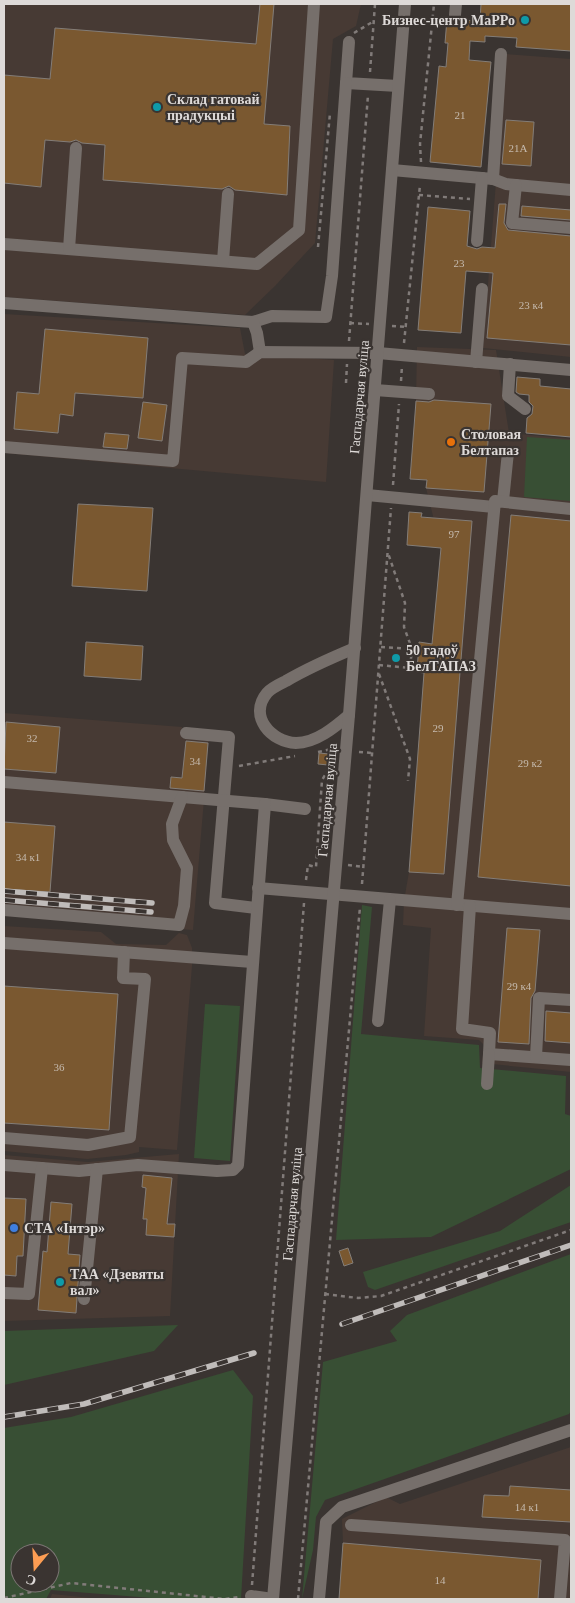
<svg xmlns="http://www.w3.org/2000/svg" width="575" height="1603" font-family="'Times New Roman',serif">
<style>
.built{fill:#473a34}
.green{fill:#384f34;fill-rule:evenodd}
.building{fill:#7a5830;stroke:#837d78}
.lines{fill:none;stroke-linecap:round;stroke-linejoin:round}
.path{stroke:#817b79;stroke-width:2.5;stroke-dasharray:4 4;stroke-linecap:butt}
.minor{stroke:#766f6b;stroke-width:12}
.rail-casing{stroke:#c0bcba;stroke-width:5.5}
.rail{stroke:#3a3431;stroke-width:4;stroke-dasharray:11;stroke-linecap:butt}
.culture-dot{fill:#0f9aa8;stroke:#3a3431;stroke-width:2}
.food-dot{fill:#e8710a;stroke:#3a3431;stroke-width:2}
.shop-dot{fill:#3f7fe0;stroke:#3a3431;stroke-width:2}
.labels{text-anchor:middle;stroke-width:4.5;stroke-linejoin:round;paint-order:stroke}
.number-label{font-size:11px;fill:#c5baae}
.poi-label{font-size:14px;font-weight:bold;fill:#dedad8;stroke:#3a3431;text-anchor:start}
.street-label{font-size:14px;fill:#dedad8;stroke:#3a3431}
</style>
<rect width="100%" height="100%" fill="#3a3431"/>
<g class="built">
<polygon points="4,4 361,4 356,26 333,39 315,243 275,286 245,315 4,297"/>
<polygon points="506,54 571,59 571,357 483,348"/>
<polygon points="4,314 240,328 245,354 334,360 326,482 4,453"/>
<polygon points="417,347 496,350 509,433 571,439 571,1072 482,1063 484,1045 479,1040 424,1036 431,928 403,925 404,901 409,872 424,673 417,672 419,642 432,643 441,548 426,488 427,480 410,479 416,399"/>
<polygon points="4,713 182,727 182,738 209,740 193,930 4,915"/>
<polygon points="4,926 101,932 116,944 166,945 179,933 187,935 192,948 192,966 177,1150 139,1147 139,1152 126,1155 87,1159 4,1151"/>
<polygon points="179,1154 170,1316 4,1321 4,1155 88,1162"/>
<polygon points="571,1447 571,1599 339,1599 343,1543 342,1519 386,1497 400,1504"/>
<polygon points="52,1594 101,1599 50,1599"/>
</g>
<g class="green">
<polygon points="527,437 571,440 571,501 524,497"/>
<polygon points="362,905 372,907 361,1034 479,1045 480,1068 566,1076 565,1114 571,1116 571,1169 431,1237 336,1240"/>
<polygon points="205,1004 240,1006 230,1161 194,1158"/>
<polygon points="571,1185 571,1222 375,1290 368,1287 363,1272 500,1231"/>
<polygon points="571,1254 571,1411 569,1414 325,1500 316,1517 313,1550 302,1599 323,1362 397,1341 390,1331 407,1315"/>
<polygon points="178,1325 154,1351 4,1385 4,1331"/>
<path d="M233 1370 253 1396 241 1599H164L51 1590 46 1599H4V1428L71 1417ZM20 1553H50V1583H20Z"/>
</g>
<g class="building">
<polygon points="260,4 274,4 264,124 290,126 287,195 235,190 229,186 222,189 103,180 105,145 82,143 76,140 70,142 45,140 41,187 4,183 4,75 50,79 55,28 256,44"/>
<polygon points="481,4 571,4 571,51 516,47 517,38 485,36 485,42 470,41 469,60 491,62 481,167 430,162 439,66 446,67 448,43 445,43 447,19 455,23 461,20 480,21"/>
<polygon points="506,120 534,122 531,166 502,164"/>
<polygon points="499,204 506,204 504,223 508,230 571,236 571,345 487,338 493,273 466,271 461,333 418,330 428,207 470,211 467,246 477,249 482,247 495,248"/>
<polygon points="522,206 571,210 571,220 521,216"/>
<polygon points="45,329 148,338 143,398 75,393 73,416 60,414 58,433 14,429 17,392 39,394"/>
<polygon points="517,377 540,379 540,386 571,389 571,437 526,433 527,418 532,414 533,406 529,402 529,395 519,394 516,392"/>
<polygon points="434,400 491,404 484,492 426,488 427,480 410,479 416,401 429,402"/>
<polygon points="143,402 167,405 162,441 138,438"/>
<polygon points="105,433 129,435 127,449 103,447"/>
<polygon points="78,504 153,508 147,591 72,586"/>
<polygon points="409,512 422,513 421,517 472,521 444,874 409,872 424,673 417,672 419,642 432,644 441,548 407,545"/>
<polygon points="511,515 571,521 571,886 478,877"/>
<polygon points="86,642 143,646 141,680 84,676"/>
<polygon points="6,722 60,727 56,773 4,769"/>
<polygon points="186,741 208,743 204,791 170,788 171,777 182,778"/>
<polygon points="319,753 329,754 328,765 318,764"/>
<polygon points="4,822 55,826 50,892 4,889"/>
<polygon points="507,928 540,930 535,991 531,998 529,1044 498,1042"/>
<polygon points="4,986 118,994 109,1130 4,1123"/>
<polygon points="546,1011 571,1013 571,1043 545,1041"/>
<polygon points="143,1175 172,1178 167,1224 175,1224 174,1237 146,1235 147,1219 143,1219 146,1188 142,1187"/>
<polygon points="4,1198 26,1199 23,1256 17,1256 16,1276 4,1275"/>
<polygon points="51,1202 72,1204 68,1254 80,1255 76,1313 38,1310 43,1251 47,1252"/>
<polygon points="348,1248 353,1263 344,1266 339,1251"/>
<polygon points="510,1486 571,1490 571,1522 482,1517 484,1495 509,1496"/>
<polygon points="343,1543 541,1560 538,1599 339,1599"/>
</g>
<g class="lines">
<g class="path">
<polyline points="354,33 374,21"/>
<polyline points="370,72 375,4"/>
<polyline points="421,162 420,144 434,4"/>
<polyline points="419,195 470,199"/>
<polyline points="318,247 330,113"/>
<polyline points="350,323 369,324"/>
<polyline points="392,326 406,327"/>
<polyline points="349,341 368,95"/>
<polyline points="404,343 420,185"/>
<polyline points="401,381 402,366"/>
<polyline points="346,383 347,364"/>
<polyline points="393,485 399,404"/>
<polyline points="381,647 412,649"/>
<polyline points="379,665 410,668 412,649 404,627 405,603 388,553"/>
<polyline points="379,674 410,759 408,781"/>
<polyline points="318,752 332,749 332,757"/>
<polyline points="359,752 372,753"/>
<polyline points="239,766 295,756"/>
<polyline points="348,865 363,867"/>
<polyline points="306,880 308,865 316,867 322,780 331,765"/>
<polyline points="362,884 391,508"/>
<polyline points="325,1294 358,1298 381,1296 571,1230"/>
<polyline points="252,1585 304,903"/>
<polyline points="4,1598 71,1583 225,1599 239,1597"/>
<polyline points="298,1599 360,907"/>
</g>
<g class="minor">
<polyline points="455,15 456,4"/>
<polyline points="349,42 346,83 398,86"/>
<polyline points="392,170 493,179 506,184 571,190"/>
<polyline points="493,179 501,54"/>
<polyline points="516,185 512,223 571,228"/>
<polyline points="477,241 482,178"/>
<polyline points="4,244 257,264 299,230 314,4"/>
<polyline points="69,249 76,148"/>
<polyline points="223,261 228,194"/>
<polyline points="4,303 238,321 253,322 272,316 326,317 332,276 346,83"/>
<polyline points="253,322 257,333 260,352"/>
<polyline points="476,362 482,289"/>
<polyline points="510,364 508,396 525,409"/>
<polyline points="375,390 429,394"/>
<polyline points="4,447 173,461 182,358 246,362 260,352 378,353 571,370"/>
<polyline points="367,495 494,507"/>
<polyline points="503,501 508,452"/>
<path d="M349 715C335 727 316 743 296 743 271 742 248 716 267 693 271 688 280 684 286 681 308 668 331 658 355 648"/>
<polyline points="186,733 229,737 215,903 256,908"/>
<polyline points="4,782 265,804 305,809"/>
<polyline points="258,888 571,914"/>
<polyline points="457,905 495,501 571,509"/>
<polyline points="470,906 462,1029 490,1033 489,1054 571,1060"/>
<polyline points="4,910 179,925 184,906 187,868 173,840 172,824 182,797"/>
<polyline points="4,943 252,962"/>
<polyline points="378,1021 390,900"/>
<polyline points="536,1057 539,998 571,1000"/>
<polyline points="487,1084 489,1054"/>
<polyline points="4,1138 88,1145 130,1137 145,979 123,978 124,952"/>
<polyline points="4,1165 79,1171 138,1165 217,1171 233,1170 238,1165 265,804"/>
<polyline points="4,1293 29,1294 42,1168"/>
<polyline points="84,1299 97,1169"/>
<polyline points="351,1525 565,1540 560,1599"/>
<polyline points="251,1596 273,1599"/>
<polyline points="273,1599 349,715 405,4"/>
<polyline points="319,1599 326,1522 342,1507 571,1430"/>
</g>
<defs>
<g id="rail">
<polyline points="4,891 152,903"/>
<polyline points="4,900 151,912"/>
<polyline points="342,1324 571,1245"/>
<polyline points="4,1417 84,1404 254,1353"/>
</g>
</defs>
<use href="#rail" class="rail-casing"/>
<use href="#rail" class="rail"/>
</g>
<g class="culture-dot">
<circle cx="525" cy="20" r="5"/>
<circle cx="157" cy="107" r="5"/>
<circle cx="396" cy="658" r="5"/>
<circle cx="60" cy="1282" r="5"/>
</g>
<circle class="food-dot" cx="451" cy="442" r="5"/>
<circle class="shop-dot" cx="14" cy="1228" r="5"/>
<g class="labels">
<g class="number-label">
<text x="460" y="119">21</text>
<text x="518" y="152">21А</text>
<text x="459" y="267">23</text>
<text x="531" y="309">23 к4</text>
<text x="454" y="538">97</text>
<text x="438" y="732">29</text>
<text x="32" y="742">32</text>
<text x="195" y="765">34</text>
<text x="530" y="767">29 к2</text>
<text x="28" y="861">34 к1</text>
<text x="519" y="990">29 к4</text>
<text x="59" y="1071">36</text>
<text x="527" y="1511">14 к1</text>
<text x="440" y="1584">14</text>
</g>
<g class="poi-label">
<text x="515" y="25" text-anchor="end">Бизнес-центр МаРРо</text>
<text x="167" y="104">Склад гатовай<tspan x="167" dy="16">прадукцыі</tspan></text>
<text x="461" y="439">Столовая<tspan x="461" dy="16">Белтапаз</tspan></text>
<text x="406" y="655">50 гадоў<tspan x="406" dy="16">БелТАПАЗ</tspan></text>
<text x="24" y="1233">СТА «Інтэр»</text>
<text x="70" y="1279">ТАА «Дзевяты<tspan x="70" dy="16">вал»</tspan></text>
</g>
<g class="street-label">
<text transform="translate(359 397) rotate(-85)" y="5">Гаспадарчая вуліца</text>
<text transform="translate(327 800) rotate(-85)" y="5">Гаспадарчая вуліца</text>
<text transform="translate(292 1204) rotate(-85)" y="5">Гаспадарчая вуліца</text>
</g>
</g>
<rect width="575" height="1603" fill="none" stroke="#dedad8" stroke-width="10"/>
<g transform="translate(35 1568) rotate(198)"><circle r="24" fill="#3a3431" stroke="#7c7674"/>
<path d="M0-4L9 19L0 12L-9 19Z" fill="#fc9d53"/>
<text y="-8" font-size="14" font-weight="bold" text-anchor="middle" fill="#dedad8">С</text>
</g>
</svg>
